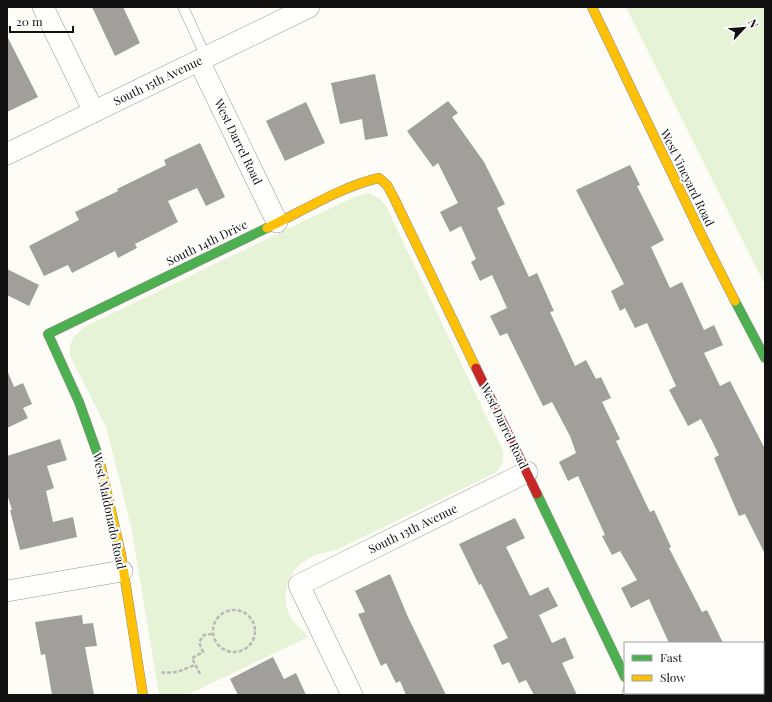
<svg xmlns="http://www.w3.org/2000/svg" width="772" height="702" font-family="'Playfair Display',serif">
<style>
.green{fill:#e7f3d7}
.building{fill:#a19f9c}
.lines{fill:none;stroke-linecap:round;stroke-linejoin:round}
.lane-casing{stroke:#979795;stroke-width:11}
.street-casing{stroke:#979795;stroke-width:22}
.fast-casing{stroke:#8e8d8b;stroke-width:10}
.slow-casing{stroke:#8e8d8b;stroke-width:10}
.jam-casing{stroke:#8e8d8b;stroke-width:10}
.path{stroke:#b9b9b8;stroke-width:2.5;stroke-dasharray:4 2;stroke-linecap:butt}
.lane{stroke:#fffffe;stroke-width:10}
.street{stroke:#fffffe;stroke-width:21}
.fast{stroke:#4caf50;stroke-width:9}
.slow{stroke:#ffc107;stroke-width:9}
.jam{stroke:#c62828;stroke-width:9}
.labels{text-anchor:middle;stroke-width:4;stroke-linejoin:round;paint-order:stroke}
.street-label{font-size:12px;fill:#111;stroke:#fff}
</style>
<rect width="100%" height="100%" fill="#fdfcf7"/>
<g class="green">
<polygon points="626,7 765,7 765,285"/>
<path d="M369 193 380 199 387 208 503 451C504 460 503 467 495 473L336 550C311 555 290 563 286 592 285 599 286 609 290 616 294 624 303 629 308 637L187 695H159L132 532 122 489 106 427 70 356C69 342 73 336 84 327L356 196Z"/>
</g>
<g class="building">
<polygon points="92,7 123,7 140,43 115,56"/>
<polygon points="7,36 38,97 7,112"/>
<polygon points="375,74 388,136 365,140 362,119 340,124 331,83"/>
<polygon points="448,101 458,113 452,117 484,162 505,204 497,208 529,277 537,273 554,311 550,312 575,366 586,360 596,379 601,377 611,398 602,402 620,439 616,441 650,512 654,510 671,547 669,548 702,612 707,610 723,643 669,643 649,599 631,608 621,588 637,580 620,551 612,555 602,536 605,535 578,476 568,481 559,462 576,453 570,436 552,402 543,406 507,333 500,336 490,316 507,308 492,275 480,281 471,262 476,259 461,226 450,232 440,212 458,203 438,163 433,167 407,131"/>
<polygon points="306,102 325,143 285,161 266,121"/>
<polygon points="200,143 225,197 206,206 197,188 168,201 178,222 135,244 137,248 118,258 115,251 72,273 68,265 44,276 29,246 79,220 75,212 118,191 117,189 166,165 164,160"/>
<polygon points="630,165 640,185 637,186 664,240 651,247 670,288 682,282 704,330 714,325 723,345 704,353 720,386 730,381 765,449 765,554 745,514 739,516 714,458 719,455 701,419 688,426 669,390 676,386 647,323 635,328 625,308 620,311 611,291 624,284 576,190"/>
<polygon points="7,269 39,285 29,306 7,295"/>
<polygon points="7,370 14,387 23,383 32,404 23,408 28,418 7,428"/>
<polygon points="60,439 67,460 47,466 54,488 46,491 53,522 73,517 77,537 20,550 10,510 12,510 7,494 7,456"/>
<polygon points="515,518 525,538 506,547 530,596 548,587 558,606 539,615 552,643 565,637 574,658 562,663 577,695 534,695 526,680 519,683 509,662 502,665 493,645 508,638 481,584 479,585 459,544"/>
<polygon points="390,574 408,617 446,695 406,695 400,681 396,683 386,663 381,666 372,646 358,614 365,612 355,591"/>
<polygon points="82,615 83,624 93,623 97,646 85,647 94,695 52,695 45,654 41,655 35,622"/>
<polygon points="273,657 284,679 296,673 306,695 238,695 230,679"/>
</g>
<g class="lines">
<defs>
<polyline id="lane" points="183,7 206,57"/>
<g id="street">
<polyline points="43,7 94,112"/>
<polyline points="199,61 277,222"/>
<polyline points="7,154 309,7"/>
<polyline points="7,591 122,571"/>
<polyline points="633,693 634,695"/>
<polyline points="352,695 299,585 527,472"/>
</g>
<g id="fast">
<polyline points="735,301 765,358"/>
<polyline points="99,458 79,402 48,334 267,228"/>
<polyline points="537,494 625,677"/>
</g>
<g id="slow">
<polyline points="592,7 702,236 735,301"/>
<path d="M267 228C301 212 342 186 379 178L387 185 394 198 476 368"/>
<polyline points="99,458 121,554 143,695"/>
</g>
<polyline id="jam" points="476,368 537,494"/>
</defs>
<use href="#lane" class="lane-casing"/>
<use href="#street" class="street-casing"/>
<use href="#fast" class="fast-casing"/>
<use href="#slow" class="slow-casing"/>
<use href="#jam" class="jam-casing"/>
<g class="path">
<circle cx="234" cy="631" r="21"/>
<polyline points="163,671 163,673 177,672 195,665"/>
<polyline points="200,674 192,658 203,652 199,642 204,635 212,634"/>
</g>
<use href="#lane" class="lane"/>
<use href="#street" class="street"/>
<use href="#fast" class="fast"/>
<use href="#slow" class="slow"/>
<use href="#jam" class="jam"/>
</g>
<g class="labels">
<g class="street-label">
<text transform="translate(158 81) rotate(-26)" y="4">South 15th Avenue</text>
<text transform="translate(238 142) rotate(64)" y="4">West Darrel Road</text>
<text transform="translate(687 178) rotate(64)" y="4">West Vineyard Road</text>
<text transform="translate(207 243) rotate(-26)" y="4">South 14th Drive</text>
<text transform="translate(504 426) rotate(64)" y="4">West Darrel Road</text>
<text transform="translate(109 511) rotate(78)" y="4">West Maldonado Road</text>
<text transform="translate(413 529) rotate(-26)" y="4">South 13th Avenue</text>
</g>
</g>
<rect width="772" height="702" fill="none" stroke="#111111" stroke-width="16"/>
<rect x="624" y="642" width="140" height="52" fill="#ffffff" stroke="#a0a0a0"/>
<rect x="632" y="655" width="20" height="6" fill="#4caf50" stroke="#a0a0a0"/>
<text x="660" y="662" font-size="12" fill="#111111">Fast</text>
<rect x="632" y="675" width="20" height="6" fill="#ffc107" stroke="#a0a0a0"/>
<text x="660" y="682" font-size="12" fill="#111111">Slow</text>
<g transform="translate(744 28) rotate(64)" stroke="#ffffff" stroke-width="3" paint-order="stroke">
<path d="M0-3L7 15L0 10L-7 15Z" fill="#111111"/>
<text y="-6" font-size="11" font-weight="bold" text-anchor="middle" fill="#111111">N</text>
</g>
<path d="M10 26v6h63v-6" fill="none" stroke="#111111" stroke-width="2"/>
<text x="16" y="26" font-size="12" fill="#111111" stroke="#ffffff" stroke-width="3" paint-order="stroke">20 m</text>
</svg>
